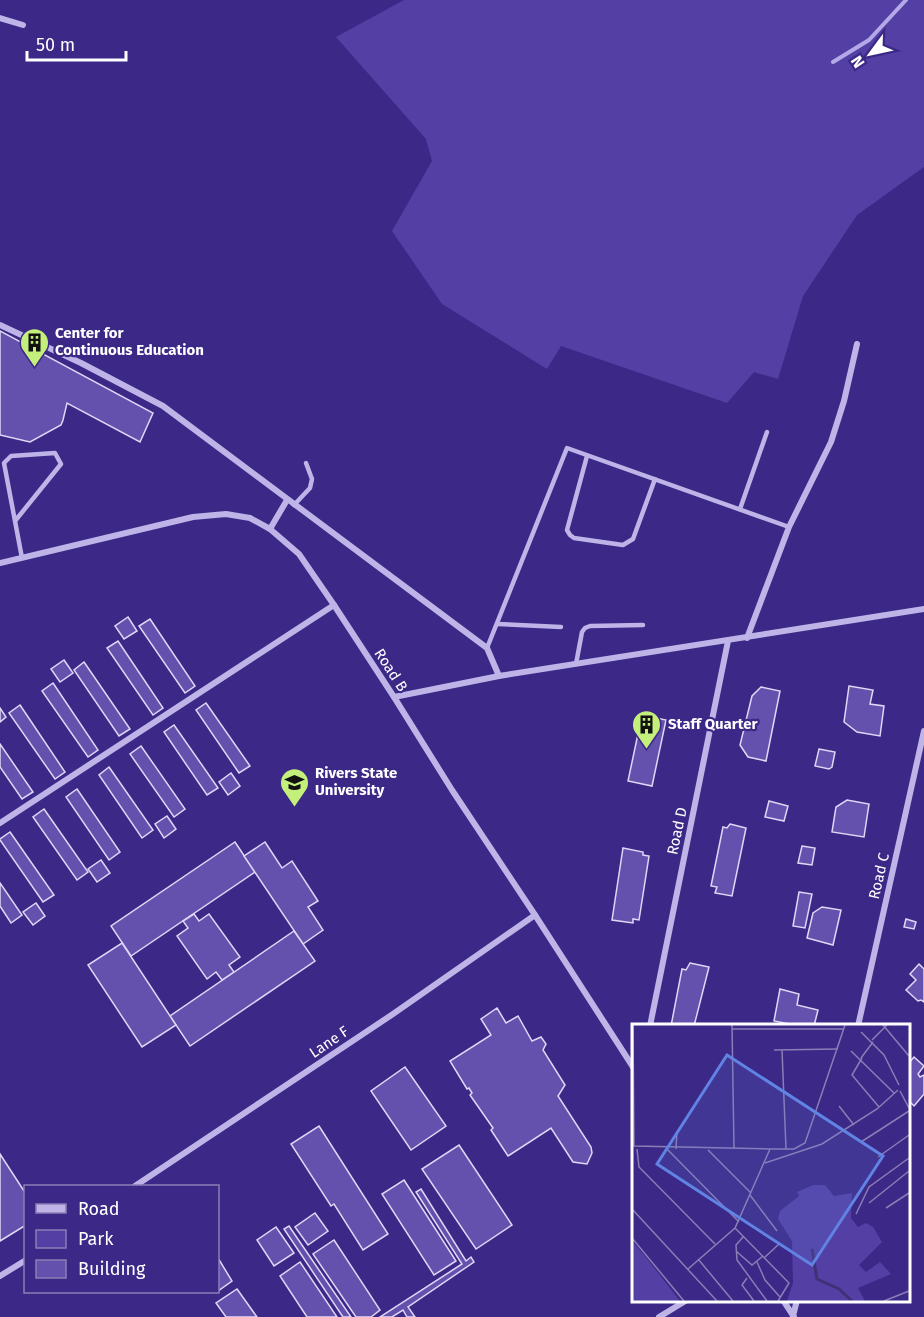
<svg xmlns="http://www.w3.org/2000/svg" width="924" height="1317" font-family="'Fira Sans',sans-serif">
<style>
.green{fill:#5440a5}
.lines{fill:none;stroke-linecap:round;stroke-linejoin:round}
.stream{stroke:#b4a9e8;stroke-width:4}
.building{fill:#6451ae;stroke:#ded7f6;stroke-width:1.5}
.lane{stroke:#beb4e8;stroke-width:4.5}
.street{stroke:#beb4e8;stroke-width:6}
.labels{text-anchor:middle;stroke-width:4.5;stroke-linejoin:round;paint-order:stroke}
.poi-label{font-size:15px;font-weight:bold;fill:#fff;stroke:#3c2886;text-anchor:start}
.street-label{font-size:15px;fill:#fff;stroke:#3c2886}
.inset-river{fill:none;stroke:#403177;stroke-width:3}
.inset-road{fill:none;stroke:#8a7eb6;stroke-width:1.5}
.view{fill:#6183e4;fill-opacity:0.15;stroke:#6183e4;stroke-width:3}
.inset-edge{fill:none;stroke:#fff;stroke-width:3}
</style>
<rect width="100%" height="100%" fill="#3c2886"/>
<polygon class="green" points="404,0 924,0 924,167 857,215 803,296 778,379 754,372 727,403 561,346 547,369 442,304 392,231 432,161 426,139 336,37"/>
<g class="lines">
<polyline class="stream" points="833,62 869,40 906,0"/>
</g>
<g class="building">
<polygon points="0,331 153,413 140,442 67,403 63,420 61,425 30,442 0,435"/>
<polygon points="128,617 137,631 124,639 115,626"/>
<polygon points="150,619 195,686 185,693 139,626"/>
<polygon points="118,641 163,708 153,715 107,648"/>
<polygon points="64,660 73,673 60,682 51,669"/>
<polygon points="84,662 130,729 119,736 74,670"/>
<polygon points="53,683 98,750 88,757 42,691"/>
<polygon points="849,686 873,690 870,704 884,706 880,736 857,732 844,722"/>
<polygon points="761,687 780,691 766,761 748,757 740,745 752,696"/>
<polygon points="206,703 250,766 239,773 196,710"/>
<polygon points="20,705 65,772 55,779 9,713"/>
<polygon points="0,708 6,717 0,722"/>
<polygon points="642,715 666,720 652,786 628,781"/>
<polygon points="174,725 218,788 207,795 164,732"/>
<polygon points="0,744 33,792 22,799 0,767"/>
<polygon points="141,746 185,809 174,817 130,754"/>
<polygon points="819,749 835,752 832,767 829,769 815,766"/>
<polygon points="109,767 153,830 142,838 99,775"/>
<polygon points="231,773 240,786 228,795 219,782"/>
<polygon points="77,789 120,852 109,860 66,797"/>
<polygon points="847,800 869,804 864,837 832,832 836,807"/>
<polygon points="769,801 788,806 784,821 765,817"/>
<polygon points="44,809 88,872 77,880 33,817"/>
<polygon points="167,816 176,829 164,838 155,824"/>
<polygon points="730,824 746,828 732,896 715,893 717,887 711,886 723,827 727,828"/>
<polygon points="10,832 54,895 43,902 0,840 0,839"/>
<polygon points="235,842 255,872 131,956 111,926"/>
<polygon points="265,842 282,868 292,861 318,901 308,907 323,930 303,944 244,856"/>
<polygon points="802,846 815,848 812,865 798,863"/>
<polygon points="623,848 643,852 643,855 649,856 639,920 633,919 633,923 612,920"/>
<polygon points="101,860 110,873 97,882 88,869"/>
<polygon points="0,883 22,915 11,923 0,906"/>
<polygon points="799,892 812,894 805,928 793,926"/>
<polygon points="36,903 45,916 33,925 23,912"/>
<polygon points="822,907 841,910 833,945 807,938 813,913"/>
<polygon points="194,914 199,921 209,914 240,957 229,965 234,972 222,980 216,972 207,979 177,936 188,928 183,921"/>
<polygon points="906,919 916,922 914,929 904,927"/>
<polygon points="294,931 315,961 190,1046 170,1016"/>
<polygon points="122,943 176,1025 142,1047 88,965"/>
<polygon points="690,963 709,967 694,1026 671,1026 682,969 686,970"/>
<polygon points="919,964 924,969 924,1002 921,1000 918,1001 906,990 916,980 910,974"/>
<polygon points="780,989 799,994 797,1005 818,1010 814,1026 790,1026 790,1024 774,1021"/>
<polygon points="497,1008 506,1023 518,1016 532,1041 541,1037 546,1044 543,1050 565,1085 558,1096 591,1147 592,1153 587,1164 573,1162 551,1128 508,1156 491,1130 493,1128 470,1095 472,1093 469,1088 467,1089 450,1061 491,1035 481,1019"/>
<polygon points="914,1057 924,1066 918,1074 920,1077 924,1075 924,1094 914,1106 908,1100 908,1064"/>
<polygon points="405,1067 446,1126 411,1150 371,1091"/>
<polygon points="319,1126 388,1234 363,1250 334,1204 331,1206 291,1144"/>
<polygon points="459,1145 512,1225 476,1249 422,1169"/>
<polygon points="0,1154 26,1194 26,1225 0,1241"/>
<polygon points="404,1180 456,1261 434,1275 382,1194"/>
<polygon points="421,1189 466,1261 471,1257 474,1262 408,1307 415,1317 407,1317 403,1310 392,1317 380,1317 462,1264 416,1192"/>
<polygon points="315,1213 328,1231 308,1245 295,1227"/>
<polygon points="289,1226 351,1317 343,1317 284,1229"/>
<polygon points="276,1227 294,1253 274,1266 257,1240"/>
<polygon points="334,1240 380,1310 371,1317 356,1317 313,1254"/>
<polygon points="218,1258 232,1281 218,1291"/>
<polygon points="300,1262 337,1317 307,1317 280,1276"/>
<polygon points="237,1289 257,1317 226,1317 216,1303"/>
</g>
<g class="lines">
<g class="lane">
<polyline points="587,456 567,530 570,535 574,538 623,545 633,539 655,479"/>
<polyline points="294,505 310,488 312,479 306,463"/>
<polyline points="740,509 767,432"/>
<polyline points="15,521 61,464 55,453 11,456 4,463 22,558"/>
<polyline points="497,624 561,627"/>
<polyline points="487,648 567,448 789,527"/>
<polyline points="576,664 582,632 585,628 590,626 643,625"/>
</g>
<g class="street">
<polyline points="0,18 23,25"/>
<polyline points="0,325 81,363 163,406 487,648 499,676"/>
<polyline points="270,529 287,500"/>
<polyline points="0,563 193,517 226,514 250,518 270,529 299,554 334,605 394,697 452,790 535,915 633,1067"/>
<polyline points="747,638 789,527 831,442 844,401 857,344"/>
<polyline points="394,697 499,676 924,609"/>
<polyline points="0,823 334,605"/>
<polyline points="650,1026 728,641"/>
<polyline points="858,1026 924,731"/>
<polyline points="135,1186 393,1014 535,915"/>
<polyline points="0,1276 26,1260"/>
<polyline points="783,1300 794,1317"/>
<polyline points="793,1316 797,1300"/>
<polyline points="659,1317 687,1300"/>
</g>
</g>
<defs>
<symbol id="building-pin" viewBox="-11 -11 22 30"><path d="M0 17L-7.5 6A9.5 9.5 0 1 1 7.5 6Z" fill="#c5ef7b" stroke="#3c2886"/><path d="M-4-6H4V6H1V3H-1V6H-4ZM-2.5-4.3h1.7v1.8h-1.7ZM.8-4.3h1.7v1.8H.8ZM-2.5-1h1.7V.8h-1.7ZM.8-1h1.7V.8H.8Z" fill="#111"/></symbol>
<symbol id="university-pin" viewBox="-11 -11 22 30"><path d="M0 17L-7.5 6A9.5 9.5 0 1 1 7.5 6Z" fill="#c5ef7b" stroke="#3c2886"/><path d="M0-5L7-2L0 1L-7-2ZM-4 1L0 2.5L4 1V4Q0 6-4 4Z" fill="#111"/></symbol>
</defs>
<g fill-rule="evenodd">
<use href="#building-pin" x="18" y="326" width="33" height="45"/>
<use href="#building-pin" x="630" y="708" width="33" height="45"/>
<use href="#university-pin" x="278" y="766" width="33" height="45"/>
</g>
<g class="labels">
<g class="poi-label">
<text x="55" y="338">Center for<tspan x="55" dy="17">Continuous Education</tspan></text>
<text x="668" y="729">Staff Quarter</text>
<text x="315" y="778">Rivers State<tspan x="315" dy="17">University</tspan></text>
</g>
<g class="street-label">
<text transform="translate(391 670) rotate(57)" y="5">Road B</text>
<text transform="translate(677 831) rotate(-78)" y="5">Road D</text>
<text transform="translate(879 876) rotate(-77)" y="5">Road C</text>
<text transform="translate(329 1042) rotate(-34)" y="5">Lane F</text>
</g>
</g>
<g transform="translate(632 1024)">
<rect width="278" height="278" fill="#3c2886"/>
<path d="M181 161H193L202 172 220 169 219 194 226 203 234 199 241 203 250 218 227 241 234 248 248 238 259 250 226 264 233 277H155L161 259 160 217 146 195 148 187 167 172 165 168ZM0 217 13 232 48 277H0Z" fill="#5440a5"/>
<path class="inset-river" d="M180 225 185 255 207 265 220 277"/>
<path class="inset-road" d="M1 1 2 122 138 125H162L173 119 213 1M100 1 102 125M251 1 277 32M100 5H212M229 8 252 31 267 61M240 16 255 1M142 26 206 25M150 26 154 125M219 27 262 69M229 34 241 18M230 34 220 51 247 83M268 67 277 84M207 82 222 101M229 118 277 87M5 125 7 143 83 220M35 125 107 198M44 125 45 107M76 126 119 169M246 133 277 111M133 139 190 120 245 85 266 66M118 171 145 207M237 179 277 147M254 184 277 169M0 185 85 277M224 190 237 163 277 134M103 204 157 259 146 277M111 213 104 221 105 236 135 277M0 214 52 277M104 227 120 241 131 232M132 234 147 220M66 235 101 277M125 238 133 256 148 273M56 245 103 204 138 125M115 254 110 261 122 277M252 277 277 267"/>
<path class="view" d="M95 31 251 132 180 241 25 140Z"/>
<rect width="278" height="278" class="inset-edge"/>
</g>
<rect x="24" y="1185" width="195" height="108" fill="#3c2886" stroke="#8a7eb6" stroke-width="1.5"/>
<rect x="36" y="1204" width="30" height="9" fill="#beb4e8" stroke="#8a7eb6" stroke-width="1.5"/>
<text x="78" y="1215" font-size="18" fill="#ffffff">Road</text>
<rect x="36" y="1230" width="30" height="18" fill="#5440a5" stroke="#8a7eb6" stroke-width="1.5"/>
<text x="78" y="1245" font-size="18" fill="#ffffff">Park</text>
<rect x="36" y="1260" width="30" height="18" fill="#6451ae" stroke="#8a7eb6" stroke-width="1.5"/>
<text x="78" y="1275" font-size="18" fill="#ffffff">Building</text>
<g transform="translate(870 54) rotate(237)" stroke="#3c2886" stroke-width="4.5" paint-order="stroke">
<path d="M0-4.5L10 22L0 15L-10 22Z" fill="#ffffff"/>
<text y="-9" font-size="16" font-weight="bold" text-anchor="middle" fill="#ffffff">N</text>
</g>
<path d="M27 51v9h99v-9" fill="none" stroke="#ffffff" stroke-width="3"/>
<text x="36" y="51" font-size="18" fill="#ffffff" stroke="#3c2886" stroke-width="4.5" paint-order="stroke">50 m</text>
</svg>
